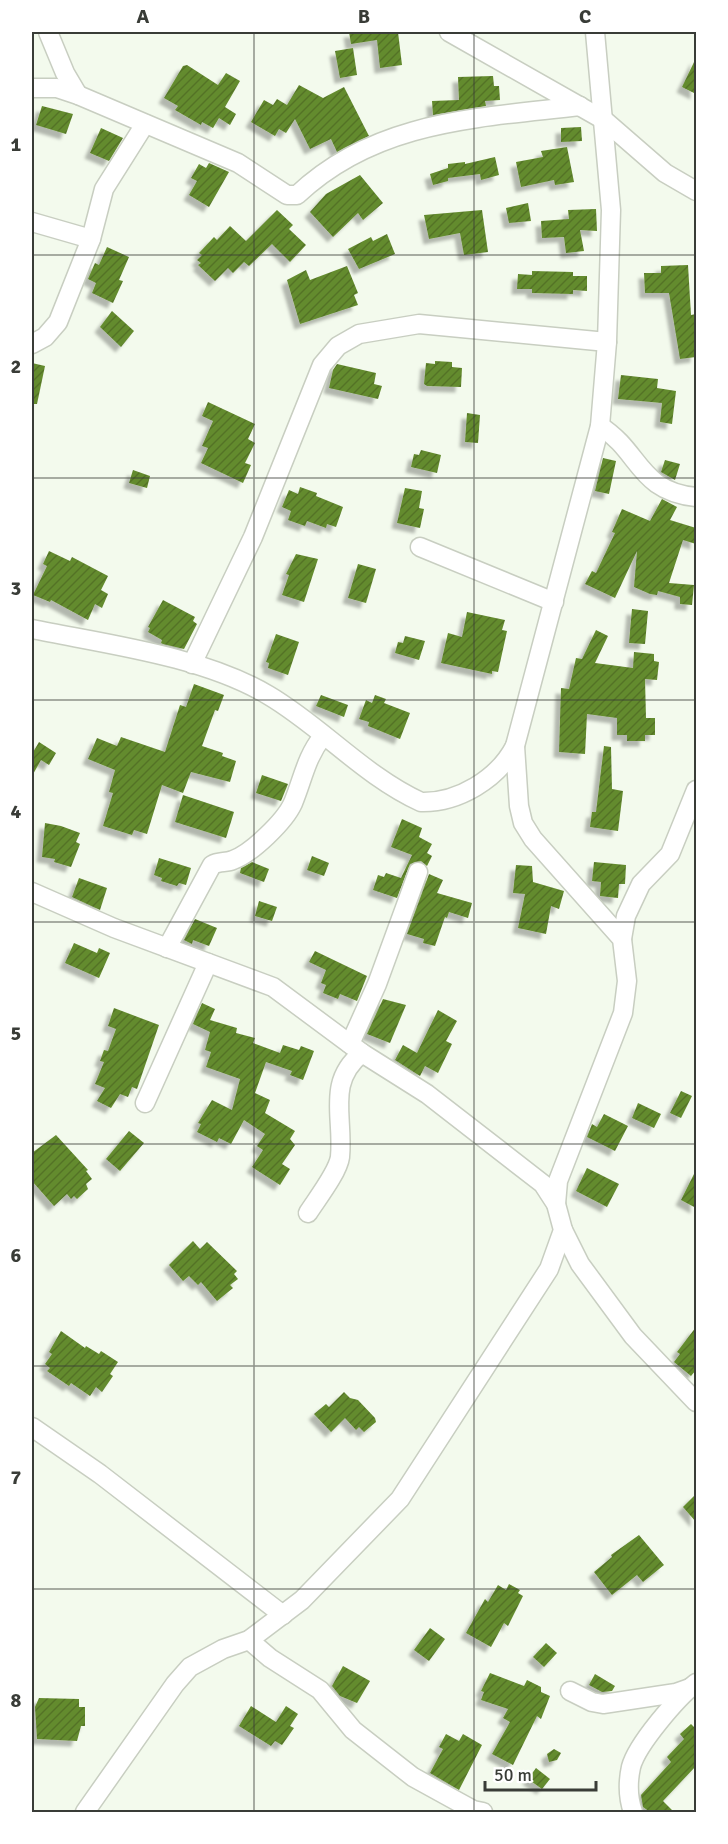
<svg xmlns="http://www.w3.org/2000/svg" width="728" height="1844" font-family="Signika,sans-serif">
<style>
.building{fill:url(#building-hatch);filter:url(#shadow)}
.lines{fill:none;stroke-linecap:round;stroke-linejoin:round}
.minor-casing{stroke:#c8cec1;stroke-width:21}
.minor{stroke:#fff;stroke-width:18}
.grid{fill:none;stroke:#393c37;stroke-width:1.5;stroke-opacity:0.55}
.neatline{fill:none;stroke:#393c37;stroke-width:2}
.grid-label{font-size:20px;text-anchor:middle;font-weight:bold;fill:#393c37}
</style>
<defs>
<pattern id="building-hatch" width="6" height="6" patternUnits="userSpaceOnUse" patternTransform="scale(1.5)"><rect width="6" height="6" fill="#648b2e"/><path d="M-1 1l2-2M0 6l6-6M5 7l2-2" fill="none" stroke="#537328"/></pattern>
<filter id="shadow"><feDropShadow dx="-5.5" dy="5.5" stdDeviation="1.5" flood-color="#0004"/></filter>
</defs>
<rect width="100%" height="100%" fill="#f3faed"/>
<g class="building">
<polygon points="349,32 398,32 402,65 380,68 377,40 351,44"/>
<polygon points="353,48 357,75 340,78 335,51"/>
<polygon points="696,58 696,94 682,87"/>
<polygon points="187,65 218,85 226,73 240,81 225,107 236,114 230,125 219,118 213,128 202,122 201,125 175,110 178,106 164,98 183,66"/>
<polygon points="493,76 494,86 499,86 500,100 485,101 486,106 433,115 432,101 459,100 458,77"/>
<polygon points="299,85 323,98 344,87 369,136 337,152 331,139 310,149 295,119 286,133 279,129 275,136 251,122 264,100 273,105 277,99 287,105"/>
<polygon points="42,106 73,114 66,134 36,125"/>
<polygon points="581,127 582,141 561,142 561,128"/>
<polygon points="101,128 123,138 109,161 90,153"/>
<polygon points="567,147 574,182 555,185 554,180 521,187 516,162 543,157 541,151"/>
<polygon points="495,157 499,175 481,180 480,174 448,178 448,181 433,185 430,174 448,168 448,164 465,162 465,164"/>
<polygon points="209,163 229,172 209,207 189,195 197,181 191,178 199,164 206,168"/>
<polygon points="360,175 383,203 363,220 358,213 333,237 310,212 326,194"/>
<polygon points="528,203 531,221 509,223 506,208"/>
<polygon points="596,209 597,231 580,230 584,251 566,253 564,237 542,238 541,221 569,219 568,210"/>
<polygon points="277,210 293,225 289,229 306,245 290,262 272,244 249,266 244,262 233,273 228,268 215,281 198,265 201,263 197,260 202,255 199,253 214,237 217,240 230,226 246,241"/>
<polygon points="482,210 488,252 464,255 460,233 429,239 424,215"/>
<polygon points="387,234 395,254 359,269 348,249 371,237 373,241"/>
<polygon points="107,247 129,257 119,280 123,281 113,303 92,293 96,283 88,279 95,263 99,265"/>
<polygon points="688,265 691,315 696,314 696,357 680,359 669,293 645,293 644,273 661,273 661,266"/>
<polygon points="347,266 358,293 354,295 358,305 300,324 287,280 306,270 310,280"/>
<polygon points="532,271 573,272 573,276 587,276 587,291 573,290 573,294 532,293 532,289 517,289 518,274 532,275"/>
<polygon points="112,311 134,331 121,347 100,327"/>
<polygon points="435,361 452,362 452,367 462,368 461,387 427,386 424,384 426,363 435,364"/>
<polygon points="32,363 45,366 37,404 32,404"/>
<polygon points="337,364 376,373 374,384 382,386 378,399 329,388 333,370"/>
<polygon points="621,375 658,379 657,388 676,391 672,424 660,422 662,403 618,399"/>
<polygon points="208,402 255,424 248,439 255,443 245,463 251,465 243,483 201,463 208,448 202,446 213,421 202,416"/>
<polygon points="467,413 480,415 478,443 465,442"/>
<polygon points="421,450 441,455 437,473 411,467 414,454 419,455"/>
<polygon points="603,458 616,461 609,494 595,491"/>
<polygon points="665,460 680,464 675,480 661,472"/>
<polygon points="133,470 150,476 147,488 129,483"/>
<polygon points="300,487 317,493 316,496 343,507 336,527 327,524 326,528 307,521 305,526 288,520 291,511 282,507 289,490 298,494"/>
<polygon points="405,488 422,491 419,508 424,509 420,528 397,523"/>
<polygon points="662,499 677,507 670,520 696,528 696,544 683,540 669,583 694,585 692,605 680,604 680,597 658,591 657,595 650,594 634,587 637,551 615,598 585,584 592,571 596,573 615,533 612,532 622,509 650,521"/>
<polygon points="49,551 70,561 72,557 108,576 101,590 108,594 102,608 95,604 88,620 51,600 50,602 33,595 47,566 43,564"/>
<polygon points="296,554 318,559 304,602 282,595 289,575 286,574"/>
<polygon points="358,564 376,569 366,603 348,598"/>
<polygon points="163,600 195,617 193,621 197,624 184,649 163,644 161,643 162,640 148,632 150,628 148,627"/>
<polygon points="632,609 648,611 645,644 629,643"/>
<polygon points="467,612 505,620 502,630 507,631 498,672 492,671 492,674 441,663 448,633 462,637"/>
<polygon points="596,630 608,636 595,663 633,668 634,652 654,654 654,661 659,662 657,680 645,679 646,718 655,718 655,735 645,735 645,741 627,741 627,735 617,735 617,718 587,714 585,754 559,752 561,688 569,689 576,658 582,659"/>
<polygon points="276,634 299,642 288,675 268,668 269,663 266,662"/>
<polygon points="405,636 425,641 419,660 395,653 398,642 403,643"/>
<polygon points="194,684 224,695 218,711 215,710 202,746 223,753 222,756 236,761 230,782 191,772 183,793 162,785 147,834 134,830 132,835 103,826 113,793 109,792 115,770 88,759 97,738 117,746 121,737 165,752 180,705 186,707"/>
<polygon points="321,695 348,705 344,717 316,706"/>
<polygon points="375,695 386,699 384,703 410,713 400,739 368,726 369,722 359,719 366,700 372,703"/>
<polygon points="39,742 56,753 49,765 41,760 32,776 32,754"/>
<polygon points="604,746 611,747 612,789 623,791 618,831 590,827 592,812 596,812"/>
<polygon points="262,775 288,784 281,801 256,793"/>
<polygon points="183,795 234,812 226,838 175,822"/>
<polygon points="402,819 422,828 419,837 432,844 427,853 432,856 427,866 421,861 410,864 397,898 373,890 378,875 384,877 386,873 401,878 412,855 391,847"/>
<polygon points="45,823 61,826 80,833 76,842 80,844 71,867 54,862 55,859 42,857"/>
<polygon points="312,856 329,863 324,876 307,870"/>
<polygon points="159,858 191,868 186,885 179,883 177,886 161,881 162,878 154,875"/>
<polygon points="252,862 269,869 264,882 240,873 241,868"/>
<polygon points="594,862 626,865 625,884 619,884 618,898 600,896 601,882 592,881"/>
<polygon points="516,865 532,866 533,882 564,891 559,909 551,906 546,934 518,928 525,894 513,893"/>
<polygon points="429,874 443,880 437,893 472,903 468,918 449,912 447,918 445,917 435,946 423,943 424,939 407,934"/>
<polygon points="79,878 107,888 100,910 72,897"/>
<polygon points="259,901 277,907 272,921 255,916"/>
<polygon points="195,919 217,928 209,946 193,940 192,944 184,940"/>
<polygon points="74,943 97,953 99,948 110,953 99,978 65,963"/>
<polygon points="315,951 367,976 357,1001 340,994 338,999 323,993 326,985 321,983 326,970 309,962"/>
<polygon points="383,999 406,1005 390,1043 367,1034"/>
<polygon points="202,1003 215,1009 210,1020 237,1028 236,1033 255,1038 253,1043 280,1053 283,1045 299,1050 301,1046 314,1051 303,1080 290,1075 292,1071 266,1062 255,1093 270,1100 265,1113 295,1131 290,1139 295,1145 282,1164 290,1169 280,1185 252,1167 263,1150 257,1146 265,1134 244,1120 231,1144 219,1138 217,1142 197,1132 201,1124 198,1123 212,1100 232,1110 240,1079 206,1067 211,1052 205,1050 210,1032 193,1024"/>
<polygon points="114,1008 159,1025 137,1089 132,1087 128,1097 120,1094 111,1108 97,1101 105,1088 95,1084 104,1062 100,1061 104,1050 108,1051 116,1029 108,1026"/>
<polygon points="438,1010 457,1021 446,1041 452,1044 438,1073 425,1066 420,1076 395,1060 403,1045 417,1053"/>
<polygon points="681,1091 692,1096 681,1118 670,1113"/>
<polygon points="638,1103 661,1114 654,1128 632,1118"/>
<polygon points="604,1114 628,1126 615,1151 587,1137 592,1124 597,1127"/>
<polygon points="129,1131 144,1143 120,1171 106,1159"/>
<polygon points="56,1135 88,1170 86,1171 92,1179 86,1184 88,1189 77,1199 74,1196 71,1199 67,1194 54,1206 32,1181 34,1175 32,1172 32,1153"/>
<polygon points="587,1168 619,1184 607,1207 576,1191"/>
<polygon points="696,1170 696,1208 681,1200"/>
<polygon points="193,1241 200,1249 207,1242 237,1271 234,1274 238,1279 230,1285 233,1288 217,1301 201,1282 198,1285 189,1276 183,1281 169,1265"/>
<polygon points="696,1327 696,1370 691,1376 674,1362 680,1354 677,1352"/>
<polygon points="61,1331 85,1348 86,1346 99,1354 101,1351 118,1362 110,1374 113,1376 102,1392 96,1387 90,1396 71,1383 69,1386 47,1371 50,1368 45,1364 52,1354 49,1352"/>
<polygon points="344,1392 350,1398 358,1400 375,1418 376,1422 364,1432 359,1427 356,1430 345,1418 331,1432 314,1414 326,1404 329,1407"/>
<polygon points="696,1494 696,1522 683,1507"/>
<polygon points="639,1535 664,1565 643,1582 637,1575 612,1595 594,1572 612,1557 611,1555"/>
<polygon points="509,1584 520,1590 518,1593 523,1596 508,1626 504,1623 491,1647 466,1633 485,1599 488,1602 498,1585 506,1590"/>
<polygon points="430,1628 445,1639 429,1661 414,1650"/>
<polygon points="546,1643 557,1653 544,1667 533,1657"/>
<polygon points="343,1666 370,1681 357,1703 340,1696 332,1686"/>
<polygon points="490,1673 524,1686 527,1680 541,1687 541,1692 550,1696 541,1719 537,1716 513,1765 492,1754 510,1722 503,1718 508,1709 481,1700 484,1692 481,1691"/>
<polygon points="595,1674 615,1686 612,1691 602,1692 589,1685"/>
<polygon points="39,1698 79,1699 79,1707 85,1707 85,1726 81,1726 77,1741 37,1739 35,1707"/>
<polygon points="251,1706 276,1722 286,1706 298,1714 290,1726 294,1728 282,1745 275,1741 271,1746 239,1726"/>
<polygon points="691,1724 695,1728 696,1726 696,1766 663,1801 674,1812 650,1812 643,1807 641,1795 671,1762 667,1757 684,1739 680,1734"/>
<polygon points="446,1734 459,1741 463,1734 482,1745 459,1790 430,1773 443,1749 439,1747"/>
<polygon points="554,1749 561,1753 557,1760 549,1762 547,1754"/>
<polygon points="536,1768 550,1779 542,1789 528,1779"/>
</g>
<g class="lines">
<defs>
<g id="minor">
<polyline points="48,32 65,73 78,95"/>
<polyline points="449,32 604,120 665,173 696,191"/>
<path d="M32 88H57L78 95 238 163 287 195H297C376 120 479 118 580 106"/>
<polyline points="32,222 91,239"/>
<polyline points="32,344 45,337 58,322 91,239 104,189 145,124"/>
<path d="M600 426C641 452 638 491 696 497"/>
<polyline points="420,547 554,602"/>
<path d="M32 629C105 644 203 656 268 695 321 726 364 776 421 802 458 803 498 779 515 746"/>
<polyline points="192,664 253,537 322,365 338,346 359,334 419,324 607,342"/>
<polyline points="32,892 114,928 273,987 362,1053 427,1094 543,1184 556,1204 563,1230 549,1269 400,1499 302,1600 249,1640 223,1649 190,1667 175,1684 85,1812"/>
<polyline points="622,939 626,916 641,884 670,854 696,790"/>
<path d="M167 948 212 865C219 861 226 863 233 860 252 853 285 821 293 803 303 779 306 757 323 736"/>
<polyline points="350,1044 377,984 418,872"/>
<polyline points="145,1103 208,963"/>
<polyline points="556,1204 558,1181 623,1013 627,981 622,939 533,839 523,823 519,806 515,746 600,426 607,342 611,210 595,32"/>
<path d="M308 1213C317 1199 338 1172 340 1157 344 1117 326 1082 362 1053"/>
<polyline points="563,1230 580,1264 633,1336 696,1402"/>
<polyline points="32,1427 100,1474 283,1615"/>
<polyline points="249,1640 270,1658 320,1690 353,1730 413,1777 473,1810 483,1812"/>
<polyline points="570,1691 592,1702 603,1704 676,1693 690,1688"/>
<path d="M633 1812C628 1798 628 1781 631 1767 637 1744 678 1697 696 1683"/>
</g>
</defs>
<use href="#minor" class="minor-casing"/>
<use href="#minor" class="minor"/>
</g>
<path class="grid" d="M254 32V1812M474 32V1812M32 255H696M32 478H696M32 700H696M32 922H696M32 1144H696M32 1366H696M32 1589H696"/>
<rect width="728" height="1844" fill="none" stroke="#ffffff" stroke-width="66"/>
<path d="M485 1781v9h111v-9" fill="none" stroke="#393c37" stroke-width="3"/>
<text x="494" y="1781" font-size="18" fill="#393c37" stroke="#ffffff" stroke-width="4.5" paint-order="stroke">50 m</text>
<rect x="33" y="33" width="662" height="1778" class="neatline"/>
<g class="grid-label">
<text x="143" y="23">A</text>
<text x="364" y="23">B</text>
<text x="585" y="23">C</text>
<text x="16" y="151">1</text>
<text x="16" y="373">2</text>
<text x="16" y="595">3</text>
<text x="16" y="818">4</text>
<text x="16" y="1040">5</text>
<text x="16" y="1262">6</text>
<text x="16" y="1484">7</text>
<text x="16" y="1707">8</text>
</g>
</svg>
